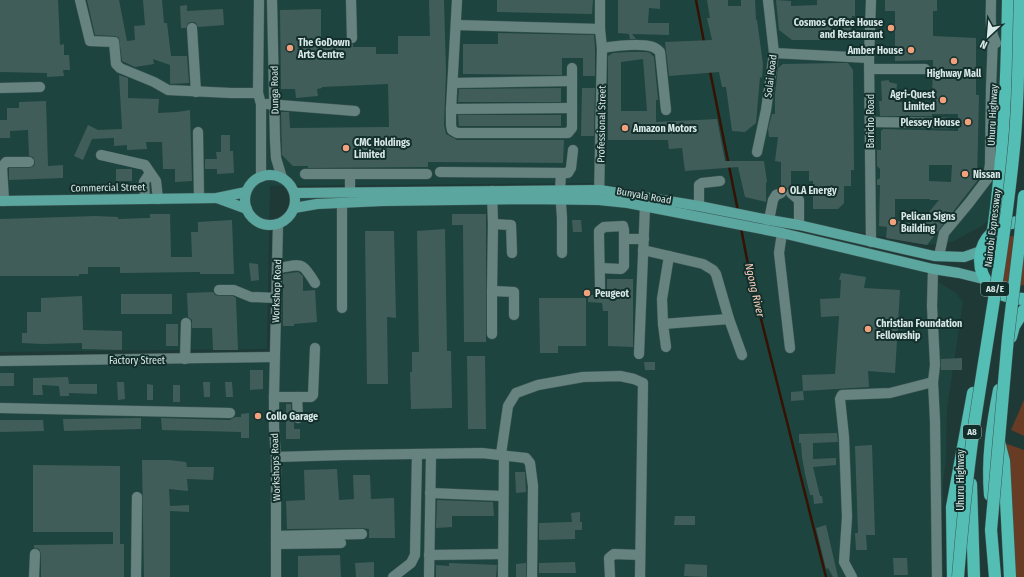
<svg xmlns="http://www.w3.org/2000/svg" width="1024" height="577" font-family="'Fira Sans Condensed',sans-serif">
<style>
.built{fill:#1e4440}
.green{fill:#683b25}
.lines{fill:none;stroke-linecap:round;stroke-linejoin:round}
.stream{stroke:#351202;stroke-width:2.5}
.building{fill:#415d5a;fill-rule:evenodd}
.minor-casing{stroke:#3f5856;stroke-width:11}
.major-casing{stroke:#3f5856;stroke-width:11}
.highway-casing{stroke:#3f5856;stroke-width:13}
.minor{stroke:#668380;stroke-width:10}
.major{stroke:#5ba69f;stroke-width:10}
.highway{stroke:#54bdb4;stroke-width:12}
.highway-bridge-casing{stroke:#3f5856;stroke-width:13;stroke-linecap:butt}
.highway-bridge{stroke:#54bdb4;stroke-width:12}
.poi-dot{fill:#f1a17c;stroke:#132f2c;stroke-width:1.5}
.labels{text-anchor:middle;stroke-width:4;stroke-linejoin:round;paint-order:stroke}
.shield{fill:#132f2c;stroke:#9db0ae;stroke-width:1}
.shield-label{font-size:9px;font-weight:bold;fill:#d8e8e6}
.poi-label{font-size:10px;font-weight:bold;fill:#d8e8e6;stroke:#132f2c;text-anchor:start}
.street-label{font-size:10px;fill:#d8e8e6;stroke:#132f2c}
.water-label{font-size:11px;font-style:italic;fill:#fad1bd;stroke:#132f2c}
</style>
<rect width="100%" height="100%" fill="#1e3936"/>
<g class="built">
<polygon points="0,0 1001,0 1006,174 998,211 982,226 952,242 927,245 597,183 270,186 267,349 0,352"/>
<polygon points="299,198 582,198 824,244 918,269 956,293 963,302 947,409 946,460 943,482 943,502 934,577 0,577 0,365 279,361 277,225"/>
</g>
<g class="green">
<path d="M1012 236 1024 237V285C990 291 979 247 1012 236Z"/>
<polygon points="1024,400 1024,436 1011,430"/>
<polygon points="996,440 1024,450 1024,577 1009,577"/>
</g>
<g class="lines">
<g class="stream">
<polyline points="696,0 704,42"/>
<polyline points="710,71 738,211"/>
<polyline points="741,228 750,275 826,577"/>
</g>
</g>
<g class="building">
<polygon points="0,0 58,0 60,45 64,44 64,55 69,55 70,70 63,70 64,76 47,77 47,73 0,72"/>
<polygon points="87,0 119,0 127,41 135,40 134,26 145,25 143,0 162,0 164,23 167,23 171,56 187,56 189,83 170,84 170,65 153,59 154,64 135,67 124,62 122,61 119,38 115,36 95,35"/>
<polygon points="429,0 444,0 446,71 444,125 446,134 457,140 564,140 563,163 428,162 428,167 308,168 308,166 293,166 282,155 281,112 289,112 290,128 389,127 388,84 322,87 322,88 317,89 318,96 296,98 295,89 281,89 280,10 321,9 321,41 346,41 349,44 353,44 353,47 376,47 376,54 398,54 398,36 430,36"/>
<polygon points="497,0 593,0 592,14 497,12"/>
<polygon points="618,0 660,0 660,9 649,8 648,23 669,23 669,35 632,34 636,39 630,39 629,34 618,33"/>
<polygon points="707,0 728,0 728,6 741,6 741,0 755,0 756,20 757,20 763,64 762,78 760,77 756,123 745,132 732,131 726,87 722,87 719,72 669,76 665,42 712,40 707,18 710,18"/>
<polygon points="776,0 791,1 791,6 817,5 817,0 855,0 855,16 852,16 851,33 844,40 792,40 779,30"/>
<path d="M885 0H937V11H933V36L976 38V95H979L977 181 927 245 886 238 887 227 879 226 880 185H877V180L880 178V169L877 166V150H881V131L883 129 958 131V114H932V116H880L879 101H882L881 81 889 80V82L897 84 895 102H932L933 60 895 61V11H885ZM929 165H952L951 182 929 181ZM895 199H930V200H939L918 225 895 220Z"/>
<polygon points="187,5 187,11 223,9 224,25 198,27 195,22 191,22 188,23 186,28 181,28 180,6"/>
<polygon points="498,33 594,35 595,48 595,76 583,76 583,58 562,58 562,75 463,74 463,44 498,44"/>
<path d="M628 52H647L650 53 654 57 658 100H656V122L717 119 725 161H764L767 182 766 183V202L745 197 738 167 685 171 682 148 669 149 668 140H608V56L613 53ZM643 59 647 111H621V62Z"/>
<polygon points="838,63 848,63 853,70 854,170 851,170 851,186 844,186 844,203 838,209 813,209 813,181 809,181 809,171 791,171 791,187 786,189 781,187 781,162 775,161 778,137 769,137 768,129 772,114 775,114 775,95 778,68 783,64"/>
<polygon points="119,75 128,78 128,98 159,99 158,113 177,112 190,110 192,181 175,182 175,169 163,169 162,142 146,142 147,149 127,150 127,145 114,146 114,138 92,139 83,160 74,156 88,125 98,130 122,129"/>
<polygon points="561,88 561,102 458,102 459,89"/>
<polygon points="582,88 595,88 594,136 581,136"/>
<polygon points="46,101 48,166 63,165 63,178 9,180 9,168 29,168 34,166 35,162 33,157 29,156 28,130 10,131 10,138 0,138 0,120 7,120 7,108 19,108 19,102"/>
<polygon points="458,115 561,115 561,126 459,126"/>
<polygon points="221,135 230,135 230,151 233,151 234,173 217,174 217,169 205,169 205,159 217,159 216,152 221,152"/>
<rect x="116" y="169" width="16" height="12"/>
<polygon points="150,214 170,214 171,257 192,257 191,232 198,232 198,222 232,220 234,274 200,274 200,272 120,273 120,267 88,267 88,274 79,274 79,276 0,276 0,219 96,216 118,217 118,219 146,218 150,218"/>
<polygon points="452,214 486,214 486,342 464,342 463,225 452,225"/>
<polygon points="572,220 581,220 582,232 573,232"/>
<polygon points="445,229 447,351 451,351 452,408 411,409 410,372 412,372 412,352 419,352 417,231"/>
<polygon points="365,231 394,231 396,318 387,317 388,384 367,384"/>
<polygon points="249,263 258,264 259,280 251,281"/>
<polygon points="298,272 303,276 303,291 315,290 317,322 294,324 294,326 283,326 283,274"/>
<polygon points="841,273 866,277 864,288 900,290 895,373 868,371 869,387 803,391 802,375 835,374 839,316 821,317 820,299 840,298 841,280 839,280"/>
<polygon points="607,279 633,279 633,347 608,346 608,311 603,311 602,303 588,302 588,295 595,295 600,297 607,295"/>
<polygon points="213,292 215,295 219,296 233,296 236,298 238,350 213,350 212,328 192,328 192,320 188,317 187,293"/>
<rect x="121" y="294" width="51" height="20"/>
<polygon points="82,296 83,330 122,331 122,350 82,349 82,343 42,344 22,343 22,333 27,333 27,312 41,312 41,298"/>
<polygon points="539,298 586,298 586,346 558,346 558,353 540,353"/>
<rect x="166" y="324" width="12" height="22"/>
<polygon points="467,356 485,356 486,429 468,429"/>
<polygon points="962,358 962,370 941,370 941,359"/>
<polygon points="644,362 655,362 655,370 645,370"/>
<polygon points="250,370 263,370 263,389 250,390"/>
<rect x="0" y="373" width="14" height="13"/>
<polygon points="68,377 69,384 97,384 97,394 69,393 69,396 60,396 59,386 42,385 43,395 33,395 33,378"/>
<polygon points="117,382 124,382 125,399 118,400"/>
<polygon points="203,382 210,382 210,397 204,397"/>
<polygon points="225,382 232,382 233,397 226,397"/>
<polygon points="147,384 153,385 153,400 147,400"/>
<rect x="173" y="385" width="7" height="17"/>
<polygon points="803,391 804,400 791,401 791,392"/>
<polygon points="286,404 291,404 292,419 294,423 294,429 300,429 300,439 286,439"/>
<polygon points="249,413 249,438 241,438 241,432 162,430 161,418 230,420 235,417 241,417 241,414"/>
<polygon points="141,418 141,429 64,431 63,419"/>
<polygon points="0,420 43,420 44,431 0,432"/>
<polygon points="837,433 838,442 813,443 813,459 836,458 836,465 813,467 820,496 822,496 823,503 814,504 813,495 810,495 805,474 802,457 801,443 799,443 799,434"/>
<polygon points="872,445 875,535 866,535 867,550 856,550 855,533 858,533 855,446"/>
<polygon points="142,460 169,460 186,462 187,467 214,467 213,480 187,479 188,491 169,489 170,506 189,505 189,512 170,511 170,577 144,577"/>
<polygon points="33,465 120,466 120,544 124,544 124,577 41,577 41,554 39,549 34,548 34,545 113,544 113,532 33,532"/>
<polygon points="337,469 339,500 354,499 353,475 370,475 371,499 394,498 395,538 369,538 369,529 362,528 287,529 286,501 305,500 304,470"/>
<polygon points="515,472 525,472 526,492 516,493"/>
<polygon points="437,500 493,502 494,516 452,516 452,527 436,528"/>
<polygon points="580,512 580,522 582,522 582,530 575,530 575,539 539,540 539,523 572,522 571,513"/>
<polygon points="675,516 695,516 695,525 674,525"/>
<polygon points="826,525 838,577 833,577 828,568 826,569 816,528"/>
<polygon points="340,555 341,577 298,577 298,556"/>
<polygon points="893,558 907,558 908,575 894,575"/>
<polygon points="374,562 374,577 356,577 355,563"/>
<polygon points="575,562 576,573 539,573 539,563"/>
<polygon points="449,563 497,565 496,577 436,577 436,565 449,566"/>
<polygon points="526,563 526,577 516,577 516,564"/>
<polygon points="685,564 707,565 707,577 684,576"/>
</g>
<g class="lines">
<defs>
<g id="minor">
<polyline points="80,0 90,41 114,42 116,64 120,68 154,82 168,90 231,93 258,93"/>
<polyline points="259,0 258,93 261,104 261,177"/>
<polyline points="272,0 275,140 276,158 282,178"/>
<polyline points="351,0 352,38"/>
<polyline points="457,0 451,109 451,125 452,130 457,133 568,133 572,128 572,68"/>
<path d="M991 0C991 15 989 30 996 43"/>
<polyline points="456,25 600,29"/>
<polyline points="192,28 196,92"/>
<path d="M602 48C615 46 641 43 653 47 656 48 658 50 660 52L666 110"/>
<polyline points="774,53 869,58"/>
<polyline points="870,69 925,69"/>
<polyline points="453,83 572,81"/>
<polyline points="0,88 40,87"/>
<polyline points="267,104 355,111"/>
<polyline points="451,109 572,108"/>
<polyline points="870,122 948,123"/>
<polyline points="198,132 199,198"/>
<polyline points="757,152 766,110 774,53 768,0"/>
<polyline points="101,155 145,165 156,181 158,199"/>
<polyline points="440,172 568,173 571,168 573,150"/>
<polyline points="305,174 427,174"/>
<polyline points="350,174 350,193"/>
<polyline points="561,174 560,190 562,218 562,253"/>
<polyline points="492,191 493,224 492,291 514,292 514,315"/>
<polyline points="791,193 799,200 799,225"/>
<polyline points="599,198 602,48 600,29 600,0"/>
<polyline points="145,199 144,182 150,173"/>
<polyline points="4,201 2,167 6,162 29,162"/>
<polyline points="699,206 699,185 702,183 720,181"/>
<polyline points="769,220 773,200 776,195 781,193"/>
<polyline points="493,224 511,225 512,253"/>
<polyline points="782,233 779,253 790,348"/>
<polyline points="624,239 644,239"/>
<polyline points="871,242 869,58 871,0"/>
<polyline points="643,250 703,264 713,270 716,274 729,319 742,355"/>
<polyline points="939,256 944,233 969,203 988,178 990,164 991,88 993,37"/>
<path d="M277 268C302 265 301 260 315 283"/>
<path d="M600 268 621 269 624 266V230L623 226 604 227 599 231C599 251 600 271 600 291"/>
<polyline points="219,290 234,290 251,297 276,298"/>
<polyline points="492,291 492,334"/>
<polyline points="342,308 342,203"/>
<polyline points="663,324 729,319"/>
<polyline points="666,347 663,324 662,299 669,256"/>
<polyline points="639,354 645,206"/>
<polyline points="185,359 186,323"/>
<polyline points="0,361 274,357"/>
<polyline points="933,382 935,421 937,577"/>
<polyline points="274,397 311,397 313,395 315,348"/>
<polyline points="297,397 298,418"/>
<polyline points="0,408 230,413"/>
<polyline points="501,454 508,406 516,393 538,385 583,377 620,376 634,379 643,383 640,577"/>
<polyline points="276,457 344,455 482,453 526,458 530,463 533,486 532,577"/>
<polyline points="430,493 503,496"/>
<polyline points="276,536 362,534"/>
<polyline points="276,544 341,543"/>
<polyline points="429,555 503,554"/>
<polyline points="34,577 35,554"/>
<polyline points="136,577 137,497"/>
<polyline points="276,577 276,457 274,427 274,397 278,224"/>
<polyline points="393,577 411,563 415,555 417,454"/>
<polyline points="429,577 431,454"/>
<polyline points="503,577 504,455"/>
<polyline points="610,577 609,558 614,554 640,555"/>
<polyline points="852,577 844,562 847,517 844,437 840,399 842,395 890,393 933,382 935,365 932,306 933,269"/>
</g>
<g id="major">
<circle cx="270" cy="200" r="25"/>
<polyline points="295,193 600,190 699,206 769,220 799,225 934,256 964,257 981,251"/>
<polyline points="217,198 247,209"/>
<polyline points="0,201 217,198 246,192"/>
<polyline points="294,208 317,204 382,201 527,199 599,200 628,203 782,233 933,269 959,273 983,279"/>
</g>
<g id="highway">
<path d="M1024 222C968 220 963 298 1024 299"/>
<path d="M993 231C1004 155 1007 78 1008 0"/>
<polyline points="1011,337 1014,326 1024,310"/>
<polyline points="999,442 1004,461 1010,577"/>
<polyline points="971,484 974,577"/>
<path d="M990 495C987 459 992 425 999 390"/>
<polyline points="953,577 952,507 973,393"/>
</g>
</defs>
<use href="#minor" class="minor-casing"/>
<use href="#major" class="major-casing"/>
<use href="#highway" class="highway-casing"/>
<use href="#minor" class="minor"/>
<use href="#major" class="major"/>
<use href="#highway" class="highway"/>
<defs>
<g id="highway-bridge">
<path d="M958 577C962 527 967 477 974 427 988 334 1005 241 1014 148 1019 99 1018 49 1020 0"/>
<polyline points="995,577 991,530 1008,337 1020,237 1024,196"/>
</g>
</defs>
<use href="#highway-bridge" class="highway-bridge-casing"/>
<use href="#highway-bridge" class="highway-bridge"/>
</g>
<g class="poi-dot">
<circle cx="891" cy="28" r="4"/>
<circle cx="290" cy="48" r="4"/>
<circle cx="911" cy="50" r="4"/>
<circle cx="954" cy="61" r="4"/>
<circle cx="943" cy="100" r="4"/>
<circle cx="968" cy="122" r="4"/>
<circle cx="625" cy="128" r="4"/>
<circle cx="346" cy="148" r="4"/>
<circle cx="965" cy="174" r="4"/>
<circle cx="782" cy="190" r="4"/>
<circle cx="893" cy="222" r="4"/>
<circle cx="587" cy="293" r="4"/>
<circle cx="868" cy="329" r="4"/>
<circle cx="258" cy="416" r="4"/>
</g>
<g class="labels">
<g class="shield">
<rect x="981" y="282" width="28" height="14" rx="3"/>
<rect x="963" y="425" width="18" height="14" rx="3"/>
</g>
<g class="shield-label">
<text x="995" y="292">A8/E</text>
<text x="972" y="435">A8</text>
</g>
<g class="poi-label">
<text x="883" y="26" text-anchor="end">Cosmos Coffee House<tspan x="883" dy="12">and Restaurant</tspan></text>
<text x="298" y="46">The GoDown<tspan x="298" dy="12">Arts Centre</tspan></text>
<text x="903" y="54" text-anchor="end">Amber House</text>
<text x="954" y="77" text-anchor="middle">Highway Mall</text>
<text x="935" y="98" text-anchor="end">Agri-Quest<tspan x="935" dy="12">Limited</tspan></text>
<text x="960" y="126" text-anchor="end">Plessey House</text>
<text x="633" y="132">Amazon Motors</text>
<text x="354" y="146">CMC Holdings<tspan x="354" dy="12">Limited</tspan></text>
<text x="973" y="178">Nissan</text>
<text x="790" y="194">OLA Energy</text>
<text x="901" y="220">Pelican Signs<tspan x="901" dy="12">Building</tspan></text>
<text x="595" y="297">Peugeot</text>
<text x="876" y="327">Christian Foundation<tspan x="876" dy="12">Fellowship</tspan></text>
<text x="266" y="420">Collo Garage</text>
</g>
<g class="street-label">
<text transform="translate(770 76) rotate(-83)" y="4">Solai Road</text>
<text transform="translate(274 90) rotate(-91)" y="4">Dunga Road</text>
<text transform="translate(992 115) rotate(-87)" y="4">Uhuru Highway</text>
<text transform="translate(870 121) rotate(-90)" y="4">Baricho Road</text>
<text transform="translate(601 124) rotate(-89)" y="4">Professional Street</text>
<text transform="translate(108 187) rotate(-1)" y="4">Commercial Street</text>
<text transform="translate(644 195) rotate(10)" y="4">Bunyala Road</text>
<text transform="translate(992 228) rotate(-83)" y="4">Nairobi Expressway</text>
<text transform="translate(276 291) rotate(-88)" y="4">Workshop Road</text>
<text x="137" y="364">Factory Street</text>
<text transform="translate(275 467) rotate(-92)" y="4">Workshops Road</text>
<text transform="translate(960 480) rotate(-90)" y="4">Uhuru Highway</text>
</g>
<g class="water-label">
<text transform="translate(755 290) rotate(77)" y="4">Ngong River</text>
</g>
</g>
<g transform="translate(988 36) rotate(206)" stroke="#132f2c" stroke-width="3" paint-order="stroke">
<path d="M0-3L7 15L0 10L-7 15Z" fill="#d8e8e6"/>
<text y="-6" font-size="11" font-weight="bold" text-anchor="middle" fill="#d8e8e6">N</text>
</g>
</svg>
